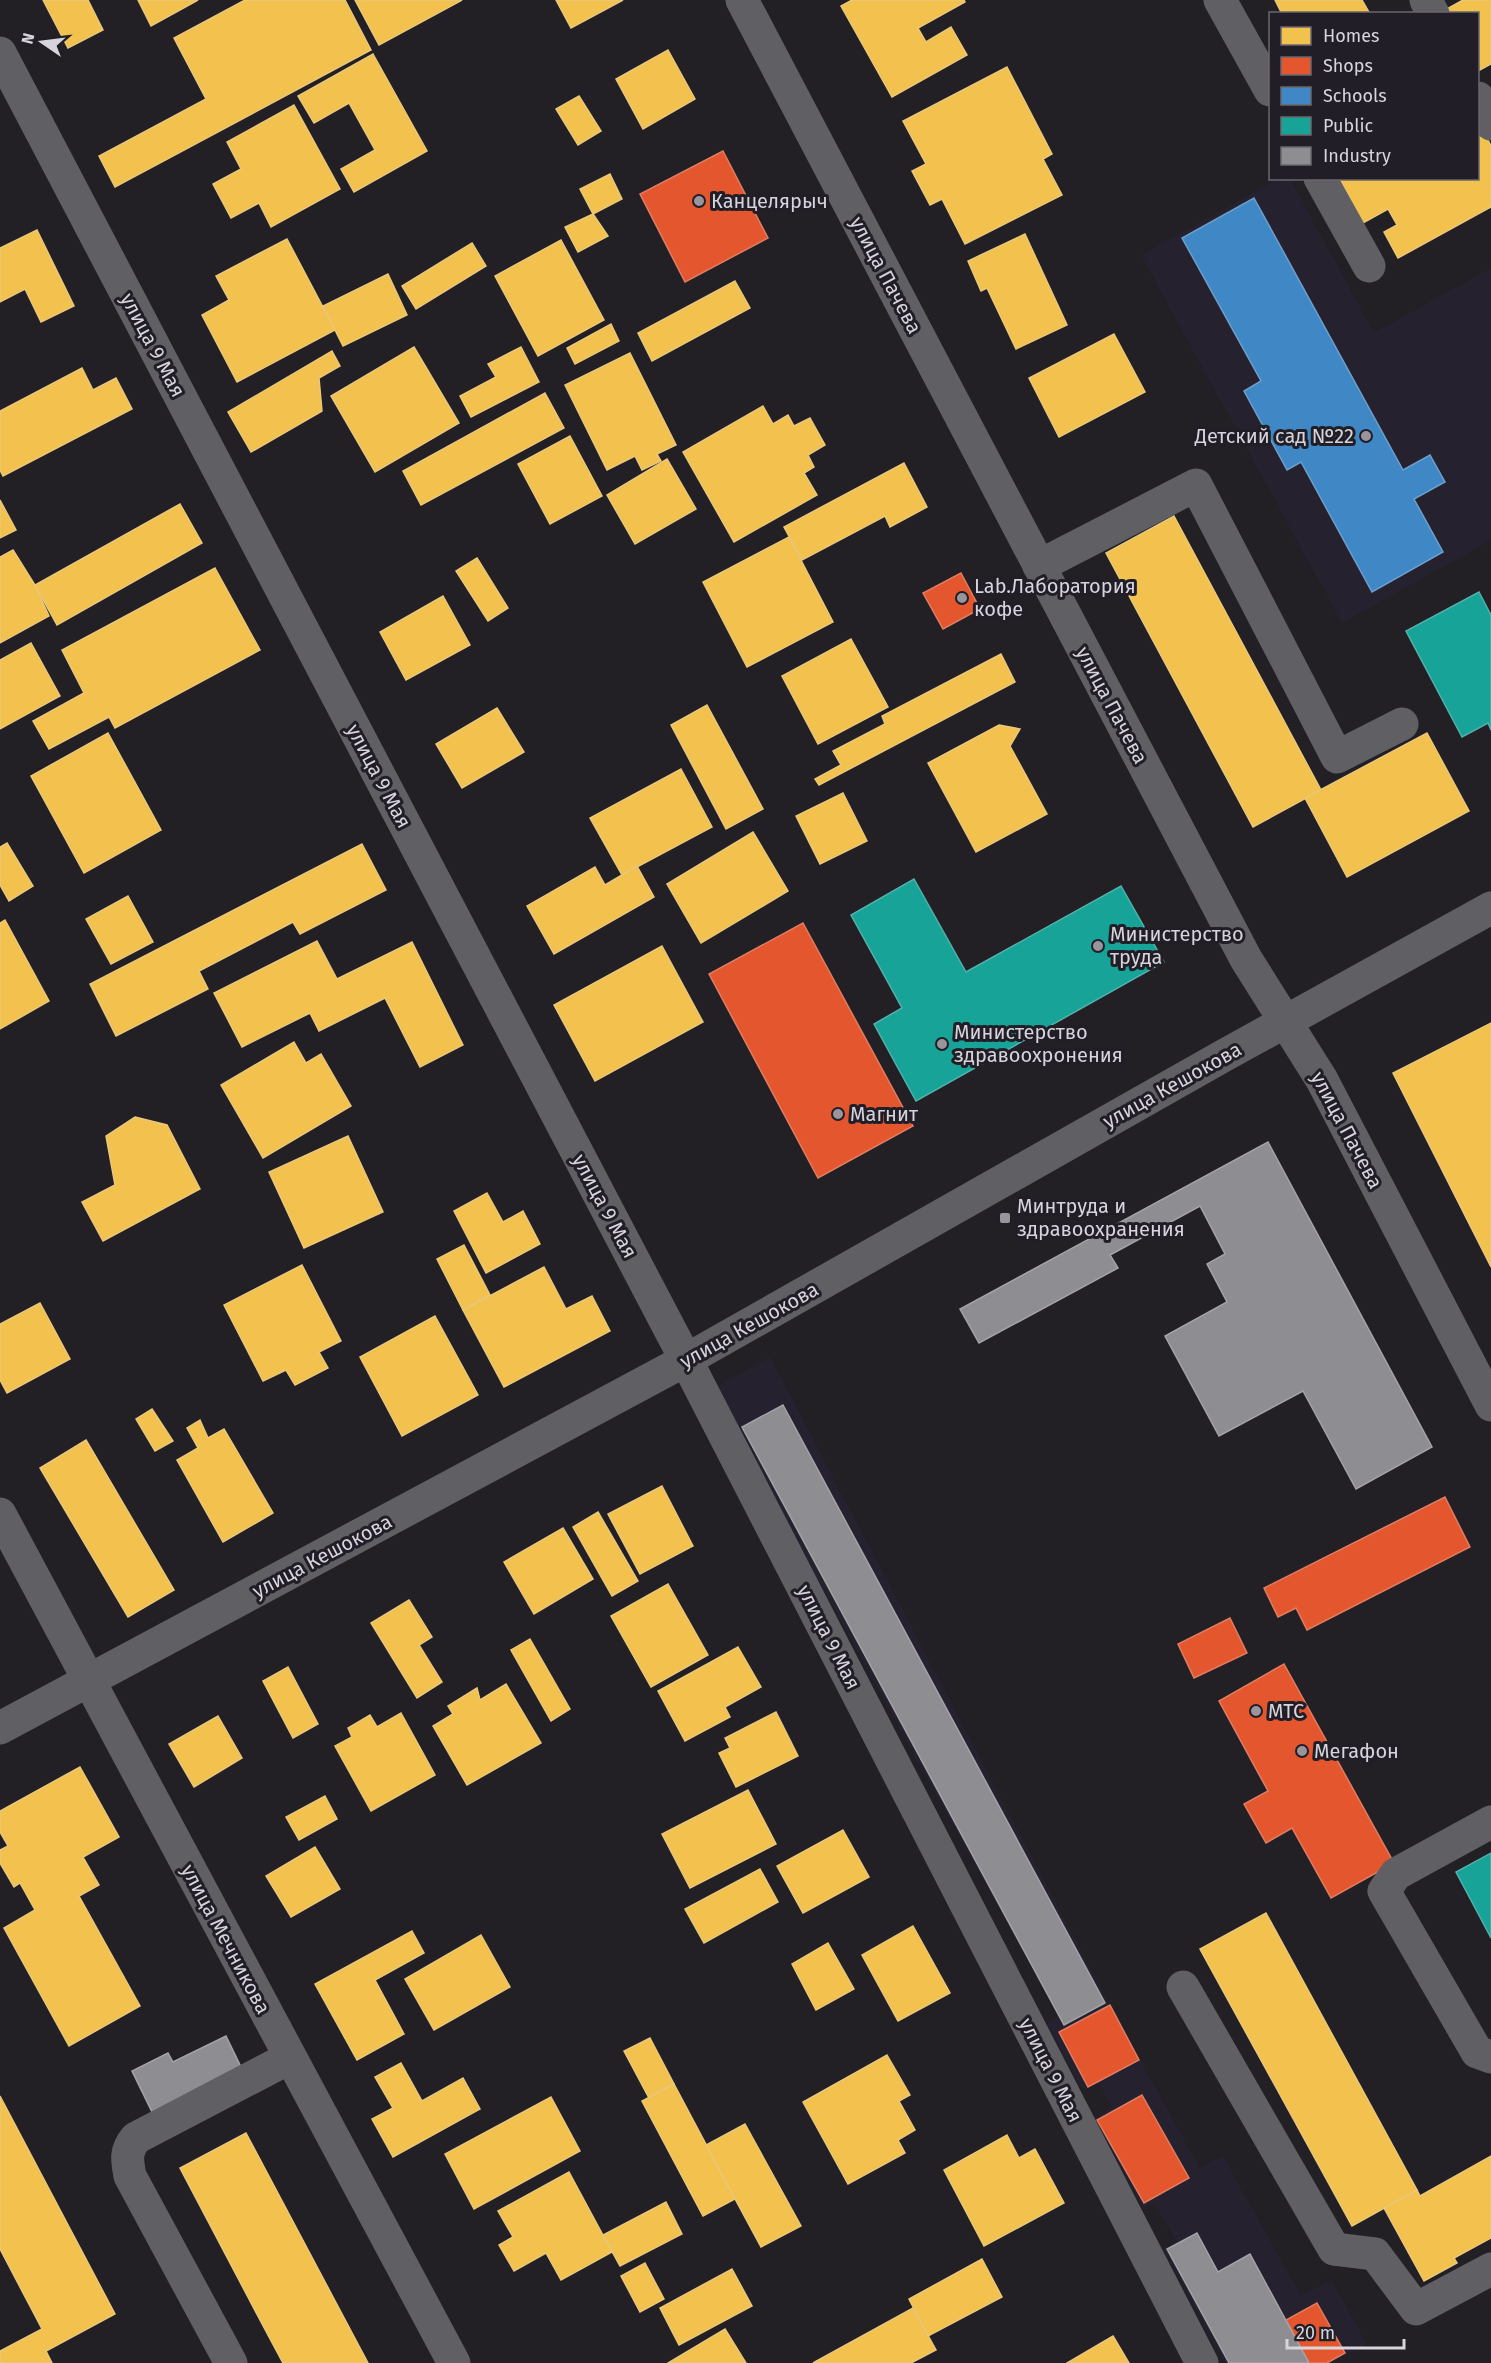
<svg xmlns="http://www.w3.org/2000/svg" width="1491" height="2363" font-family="'Fira Sans',sans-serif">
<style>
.built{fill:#26212f}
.homes{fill:#f2c14e;stroke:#eac779;stroke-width:1.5}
.shops{fill:#e4572e;stroke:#e07d62;stroke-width:1.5}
.schools{fill:#3f88c5;stroke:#6d9fcc;stroke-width:1.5}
.public{fill:#17a398;stroke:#51b2ac;stroke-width:1.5}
.industry{fill:#8d8d92;stroke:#a3a3a8;stroke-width:1.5}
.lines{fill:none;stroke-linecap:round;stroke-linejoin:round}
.minor{stroke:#605f63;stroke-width:33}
.poi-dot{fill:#98969c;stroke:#211e27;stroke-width:2}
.labels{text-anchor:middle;stroke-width:6;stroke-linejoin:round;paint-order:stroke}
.poi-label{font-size:20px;fill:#d7d5dc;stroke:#211e27;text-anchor:start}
.street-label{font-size:20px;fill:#d7d5dc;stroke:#211e27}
</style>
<rect width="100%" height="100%" fill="#222025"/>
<g class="built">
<polygon points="1290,178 1374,333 1491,268 1491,540 1342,623 1141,255 1278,179"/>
<polygon points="770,1357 1107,2000 1200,2168 1223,2156 1301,2296 1331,2280 1367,2344 1331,2363 1225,2363 1163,2249 1176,2241 1154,2202 1143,2208 1094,2118 1112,2107 1098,2082 1083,2090 1047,2024 1058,2016 713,1389"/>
</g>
<g class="homes">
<polygon points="43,0 88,0 103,30 68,48"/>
<polygon points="138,0 198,0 151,26"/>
<polygon points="245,0 345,0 371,50 115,187 99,156 206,99 174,38"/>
<polygon points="355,0 462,0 379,45"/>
<polygon points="556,0 623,0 571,28"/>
<polygon points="852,0 964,0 965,2 918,28 926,42 951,27 967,55 892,97 841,6"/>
<polygon points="1275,0 1362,0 1370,14 1282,14"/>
<polygon points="1463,0 1491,0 1491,64 1478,71 1478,14 1444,14 1443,11"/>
<polygon points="668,50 695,99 643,129 616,79"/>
<polygon points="373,54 427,151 354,192 341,169 375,150 349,103 314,123 298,96"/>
<polygon points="1007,67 1052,154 1043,159 1062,195 965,244 942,199 930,205 912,171 926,164 903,121"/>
<polygon points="579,96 601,131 578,145 556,109"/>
<polygon points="294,105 340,189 271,227 259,203 231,218 213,184 241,169 227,142"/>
<polygon points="1478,121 1491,146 1491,207 1398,258 1384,232 1397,225 1388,209 1363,223 1339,178 1478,178"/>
<polygon points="610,174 622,199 593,214 580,189"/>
<polygon points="593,214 608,236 578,252 565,227"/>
<polygon points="37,230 74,306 41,322 25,289 0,302 0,248"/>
<polygon points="1025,234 1067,325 1016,349 987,288 981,291 968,261"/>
<polygon points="287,239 335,330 237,382 202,315 229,300 216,276"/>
<polygon points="561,240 604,320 538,356 495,276"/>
<polygon points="472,243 486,266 416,309 402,286"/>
<polygon points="388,274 407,315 343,346 323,306"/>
<polygon points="735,281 750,308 652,361 638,333"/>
<polygon points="611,324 619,341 575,364 567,348"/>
<polygon points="1114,334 1145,392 1059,437 1029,378"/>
<polygon points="414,347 459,423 375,472 331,396"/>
<polygon points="521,347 539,382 471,417 460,396 496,377 488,364"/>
<polygon points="332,351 340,366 319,378 322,411 251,452 228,412"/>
<polygon points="630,353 676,445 657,454 661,461 642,470 635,456 607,470 565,385"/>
<polygon points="82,368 93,390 116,378 132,409 3,476 0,470 0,411"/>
<polygon points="545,393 564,428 421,505 403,471"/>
<polygon points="763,406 773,424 788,415 794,426 810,418 825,445 808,455 814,467 804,473 817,495 734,542 683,452"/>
<polygon points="570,436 602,496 550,524 518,464"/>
<polygon points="667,459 696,509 635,544 607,495"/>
<polygon points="904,463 927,507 890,527 885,516 802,560 784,527"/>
<polygon points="0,500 16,530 0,538"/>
<polygon points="180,504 202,543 57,625 35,585"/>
<polygon points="1174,516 1321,790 1253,827 1106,553"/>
<polygon points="789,537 833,622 747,667 703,582"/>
<polygon points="13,550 35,585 49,616 0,643 0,557"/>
<polygon points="477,558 508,608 488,621 456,571"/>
<polygon points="215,568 260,650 115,728 109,717 49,749 33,721 84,693 62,650"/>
<polygon points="443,596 470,645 406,680 380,632"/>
<polygon points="851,639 888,707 818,744 782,676"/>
<polygon points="31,643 60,696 0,729 0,660"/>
<polygon points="1001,654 1015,682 819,785 815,779 841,765 833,751 885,724 882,716"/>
<polygon points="707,705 763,809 726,829 671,725"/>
<polygon points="497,708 524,752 462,788 436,744"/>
<polygon points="999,725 1020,729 1010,746 1047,814 976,852 928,763"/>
<polygon points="108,733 161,830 84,873 31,776"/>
<polygon points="1427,733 1469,811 1347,877 1305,798"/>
<polygon points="681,769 712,827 622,875 590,818"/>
<polygon points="843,793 867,841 820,864 796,816"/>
<polygon points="753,832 788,891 701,943 667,884"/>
<polygon points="7,843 33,886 9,901 0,885 0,847"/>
<polygon points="362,844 386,890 300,934 293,922 199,971 208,989 116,1036 90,984"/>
<polygon points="637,866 654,897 554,954 527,906 595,867 605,885"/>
<polygon points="128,896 153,942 111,964 86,919"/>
<polygon points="5,920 49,1001 0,1029 0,923"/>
<polygon points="317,941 337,979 412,942 463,1045 420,1067 385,998 319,1031 310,1013 242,1047 214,993"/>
<polygon points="662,946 703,1022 595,1081 554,1005"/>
<polygon points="1491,1023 1491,1267 1393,1073"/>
<polygon points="294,1042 306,1063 321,1054 351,1106 263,1158 221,1085"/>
<polygon points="135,1117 167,1125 200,1189 103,1241 82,1202 115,1185 106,1136"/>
<polygon points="348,1136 383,1212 304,1248 269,1172"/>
<polygon points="487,1193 503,1222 523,1211 540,1244 486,1273 454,1211"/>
<polygon points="464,1245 490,1295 463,1310 437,1259"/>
<polygon points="302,1265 341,1341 319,1352 328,1368 295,1385 286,1370 263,1381 224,1305"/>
<polygon points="544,1267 566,1309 592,1296 610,1331 504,1387 463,1310"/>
<polygon points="40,1303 70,1359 7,1393 0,1380 0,1324"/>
<polygon points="435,1316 478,1395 402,1436 360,1357"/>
<polygon points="152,1409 173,1441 155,1451 136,1419"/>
<polygon points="200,1420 208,1438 224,1429 273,1513 223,1542 177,1460 198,1448 187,1428"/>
<polygon points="86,1440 174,1590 128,1617 40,1468"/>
<polygon points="662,1486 693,1546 640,1574 608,1514"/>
<polygon points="598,1512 638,1581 612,1596 573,1527"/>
<polygon points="563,1528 593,1579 534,1614 504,1562"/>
<polygon points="668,1584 708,1655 651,1687 611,1616"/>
<polygon points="409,1600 432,1637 419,1645 442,1682 417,1698 371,1623"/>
<polygon points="530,1639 570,1709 551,1721 511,1650"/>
<polygon points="738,1647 761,1687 725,1707 730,1717 685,1741 658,1691"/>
<polygon points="288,1667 318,1724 293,1738 263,1681"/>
<polygon points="506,1684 541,1743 467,1785 433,1726 453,1714 448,1706 477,1688 480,1700"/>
<polygon points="776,1712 798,1756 736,1787 719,1753 730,1748 725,1738"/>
<polygon points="401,1713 435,1775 371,1811 335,1746 352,1737 348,1728 370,1715 377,1727"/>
<polygon points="218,1716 242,1758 194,1787 169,1744"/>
<polygon points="80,1767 119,1837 83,1857 99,1885 79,1896 140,2006 69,2046 4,1928 35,1910 20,1883 14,1887 0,1863 0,1850 8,1846 0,1832 0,1811"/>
<polygon points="748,1790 776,1844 690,1888 662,1834"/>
<polygon points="325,1796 337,1819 299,1840 286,1817"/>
<polygon points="843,1830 869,1877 803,1913 777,1866"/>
<polygon points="315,1847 340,1889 291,1917 266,1876"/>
<polygon points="760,1869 778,1902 704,1943 685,1909"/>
<polygon points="1266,1913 1417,2190 1352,2226 1200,1949"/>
<polygon points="913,1926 950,1993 898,2021 862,1955"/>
<polygon points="412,1931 424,1953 375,1980 404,2034 357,2060 315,1984"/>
<polygon points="481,1935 510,1987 434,2030 405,1979"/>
<polygon points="828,1943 854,1989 816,2010 792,1964"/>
<polygon points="650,2038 674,2084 649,2098 624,2051"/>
<polygon points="887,2055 910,2095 899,2101 915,2130 898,2140 905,2153 848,2184 803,2102"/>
<polygon points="401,2063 422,2101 463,2078 480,2109 393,2157 372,2119 393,2108 375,2077"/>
<polygon points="674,2084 735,2199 703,2216 642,2101"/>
<polygon points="0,2096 115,2314 46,2351 52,2363 0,2363 0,2351 42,2329 0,2249"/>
<polygon points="551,2097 580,2151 474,2209 445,2154"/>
<polygon points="745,2124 801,2226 761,2247 706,2145"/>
<polygon points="246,2133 368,2363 283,2363 269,2337 180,2168"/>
<polygon points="1007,2135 1019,2158 1035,2149 1064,2203 984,2246 944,2170"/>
<polygon points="1491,2156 1491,2238 1454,2258 1457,2263 1424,2281 1384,2208 1417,2190 1420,2196"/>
<polygon points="569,2172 612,2252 561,2280 546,2253 514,2271 499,2245 513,2237 498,2211"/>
<polygon points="666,2202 682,2234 620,2266 603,2235"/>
<polygon points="982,2259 1002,2297 928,2336 909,2299"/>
<polygon points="645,2263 664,2299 640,2312 621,2276"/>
<polygon points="732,2269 752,2306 679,2345 660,2308"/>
<polygon points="913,2308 936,2350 911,2363 813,2363"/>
<polygon points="725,2329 746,2363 668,2363"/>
<polygon points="1113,2336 1129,2363 1067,2363"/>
</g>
<g class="shops">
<polygon points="723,151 768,238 685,282 640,194"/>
<polygon points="961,573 980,609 943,629 923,593"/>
<polygon points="803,923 913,1126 818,1178 709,974"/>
<polygon points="1445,1497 1470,1547 1307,1630 1296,1608 1278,1617 1264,1588"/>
<polygon points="1230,1618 1247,1653 1194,1678 1178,1644"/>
<polygon points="1284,1664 1394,1863 1331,1898 1292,1828 1266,1843 1244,1804 1268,1791 1219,1701"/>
<polygon points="1110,2005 1139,2060 1088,2087 1059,2032"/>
<polygon points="1142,2095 1189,2178 1144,2203 1097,2120"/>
<polygon points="1317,2303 1345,2353 1327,2363 1309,2363 1286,2320"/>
</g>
<polygon class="schools" points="1254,198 1403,470 1430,455 1445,482 1414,499 1443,552 1372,592 1301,462 1287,470 1244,391 1261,381 1182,238"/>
<g class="public">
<polygon points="1479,592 1491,615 1491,730 1488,723 1462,737 1406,631"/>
<polygon points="914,879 966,972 1121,886 1164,962 916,1101 874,1024 902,1008 851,915"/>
<polygon points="1491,1853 1491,1938 1456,1872"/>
</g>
<g class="industry">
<polygon points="1268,1142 1432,1447 1356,1489 1303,1391 1219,1436 1165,1336 1227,1302 1207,1264 1225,1254 1200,1206 1110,1255 1118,1268 979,1343 960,1309"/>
<polygon points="783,1405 1105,2003 1064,2025 742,1427"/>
<polygon points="226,2036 241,2067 152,2112 132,2071 168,2053 173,2062"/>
<polygon points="1197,2233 1218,2272 1250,2254 1309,2363 1229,2363 1167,2249"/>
</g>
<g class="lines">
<g class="minor">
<polyline points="742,0 1246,959 1322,1080 1491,1405"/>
<polyline points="1220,0 1270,90"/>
<polyline points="1426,0 1433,14"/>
<polyline points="0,53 686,1360 1202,2363"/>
<polyline points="1478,98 1491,124"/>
<polyline points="1320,178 1369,266"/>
<polyline points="1039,566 1196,485 1337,757 1402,724"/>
<path d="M0 1514C153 1796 301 2081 454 2363"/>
<polyline points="0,1728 686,1360 1223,1056 1491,908"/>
<polyline points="1491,1822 1396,1874 1384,1891 1477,2052 1491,2057"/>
<polyline points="1183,1987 1334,2249 1375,2254 1416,2309 1491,2269"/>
<path d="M231 2363 130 2176C127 2160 125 2151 136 2138L289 2058"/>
</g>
</g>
<g class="poi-dot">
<circle cx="699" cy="201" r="6"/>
<circle cx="1366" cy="436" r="6"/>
<circle cx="962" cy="598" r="6"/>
<circle cx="1098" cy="946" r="6"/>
<circle cx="942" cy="1044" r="6"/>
<circle cx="838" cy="1114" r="6"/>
<rect x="999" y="1212" width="12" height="12" rx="3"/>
<circle cx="1256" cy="1711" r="6"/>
<circle cx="1302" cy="1751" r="6"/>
</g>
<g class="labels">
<g class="poi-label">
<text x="711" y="208">Канцелярыч</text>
<text x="1354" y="443" text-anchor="end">Детский сад №22</text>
<text x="974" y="593">Lab.Лаборатория<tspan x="974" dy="23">кофе</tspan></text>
<text x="1110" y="941">Министерство<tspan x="1110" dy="23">труда</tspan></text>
<text x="954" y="1039">Министерство<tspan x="954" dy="23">здравоохронения</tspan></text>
<text x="850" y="1121">Магнит</text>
<text x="1017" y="1213">Минтруда и<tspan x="1017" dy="23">здравоохранения</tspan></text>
<text x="1268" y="1718">МТС</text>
<text x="1314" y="1758">Мегафон</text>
</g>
<g class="street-label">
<text transform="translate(886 275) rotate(62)" y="7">улица Пачева</text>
<text transform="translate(153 345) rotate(62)" y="7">улица 9 Мая</text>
<text transform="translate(1112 705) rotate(62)" y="7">улица Пачева</text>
<text transform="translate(379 776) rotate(62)" y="7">улица 9 Мая</text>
<text transform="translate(1172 1085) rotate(-29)" y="7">улица Кешокова</text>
<text transform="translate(1347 1130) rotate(62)" y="7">улица Пачева</text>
<text transform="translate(605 1206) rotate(62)" y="7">улица 9 Мая</text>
<text transform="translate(749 1325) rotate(-29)" y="7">улица Кешокова</text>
<text transform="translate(322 1556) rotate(-28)" y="7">улица Кешокова</text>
<text transform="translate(829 1637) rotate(63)" y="7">улица 9 Мая</text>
<text transform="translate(226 1939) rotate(62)" y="7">улица Мечникова</text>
<text transform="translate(1051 2070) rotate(63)" y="7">улица 9 Мая</text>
</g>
</g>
<rect x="1269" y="12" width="210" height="168" fill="#211e27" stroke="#6a676f" stroke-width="1.5"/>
<rect x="1281" y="27" width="30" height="18" fill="#f2c14e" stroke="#6a676f" stroke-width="1.5"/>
<text x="1323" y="42" font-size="18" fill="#d7d5dc">Homes</text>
<rect x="1281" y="57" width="30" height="18" fill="#e4572e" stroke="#6a676f" stroke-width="1.5"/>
<text x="1323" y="72" font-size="18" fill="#d7d5dc">Shops</text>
<rect x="1281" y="87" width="30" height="18" fill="#3f88c5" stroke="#6a676f" stroke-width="1.5"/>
<text x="1323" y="102" font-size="18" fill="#d7d5dc">Schools</text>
<rect x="1281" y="117" width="30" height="18" fill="#17a398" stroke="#6a676f" stroke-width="1.5"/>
<text x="1323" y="132" font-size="18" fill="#d7d5dc">Public</text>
<rect x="1281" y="147" width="30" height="18" fill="#8d8d92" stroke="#6a676f" stroke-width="1.5"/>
<text x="1323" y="162" font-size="18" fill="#d7d5dc">Industry</text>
<g transform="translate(42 42) rotate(284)" stroke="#211e27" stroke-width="4.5" paint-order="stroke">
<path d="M0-4.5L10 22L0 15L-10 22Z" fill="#d7d5dc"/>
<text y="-9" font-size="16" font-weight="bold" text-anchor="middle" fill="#d7d5dc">N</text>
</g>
<path d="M1287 2339v9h117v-9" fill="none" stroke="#d7d5dc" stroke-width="3"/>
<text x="1296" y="2339" font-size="18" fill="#d7d5dc" stroke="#211e27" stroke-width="4.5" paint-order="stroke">20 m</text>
</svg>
